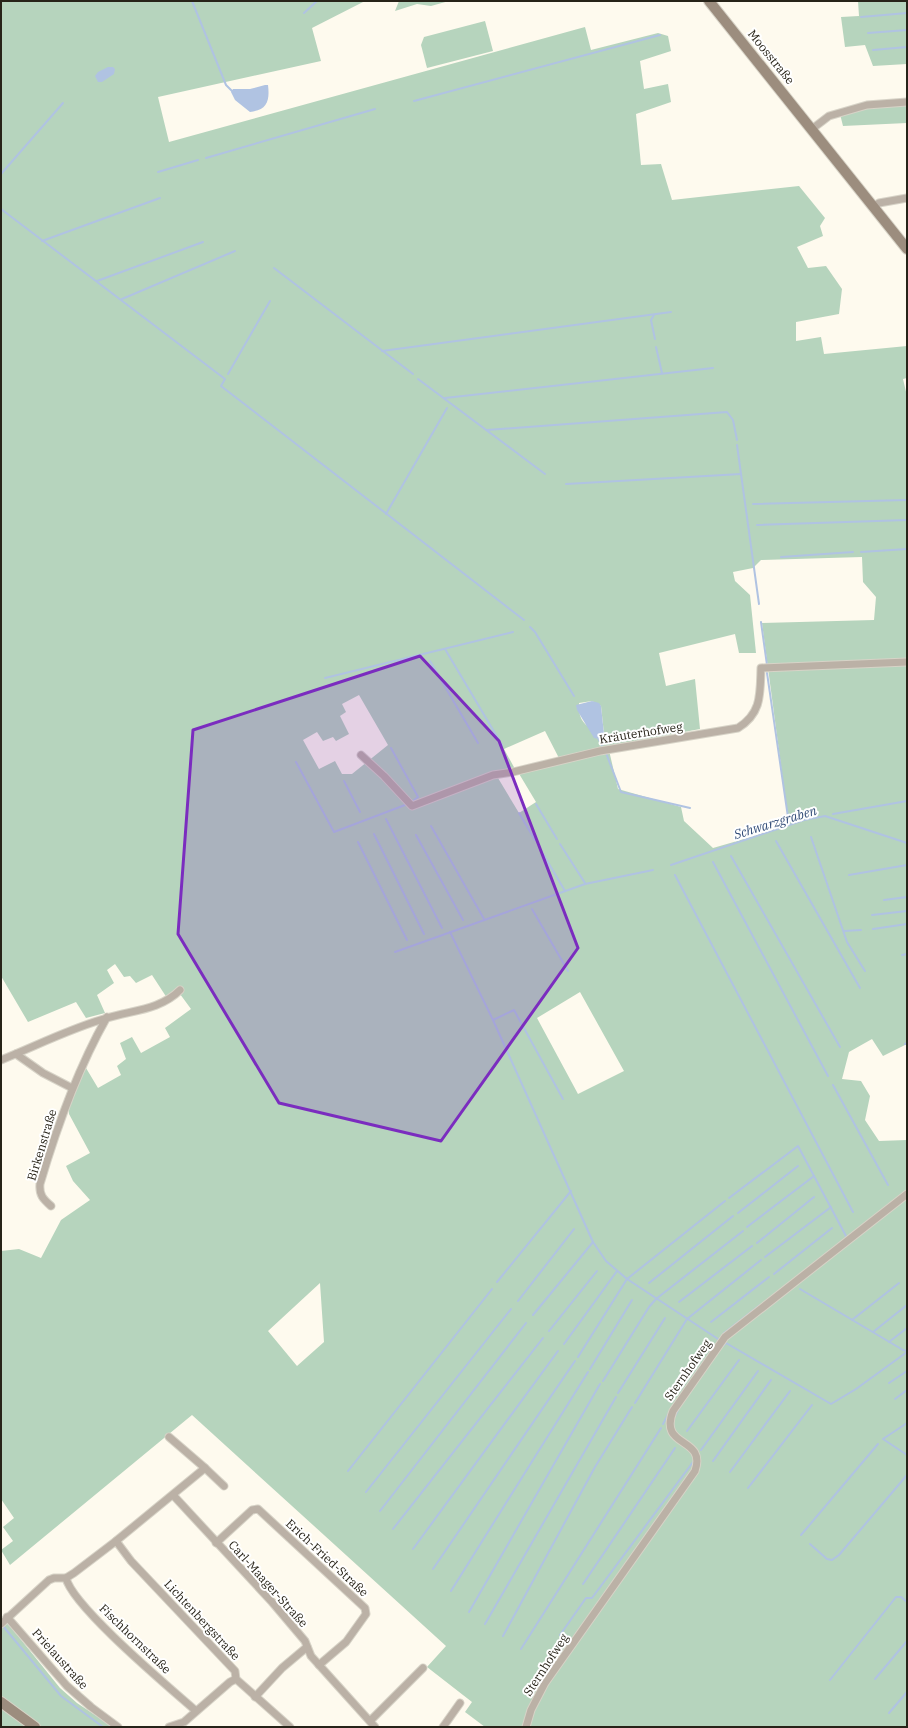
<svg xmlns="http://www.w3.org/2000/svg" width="908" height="1728" font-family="'IBM Plex Serif',serif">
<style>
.green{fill:#b6d4bd;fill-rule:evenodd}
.water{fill:#b0c3e2}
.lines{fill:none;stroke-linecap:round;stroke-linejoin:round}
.stream{stroke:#b0c3e2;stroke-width:2}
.street-casing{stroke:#d7d3c7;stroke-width:9}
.secondary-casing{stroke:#d7d3c7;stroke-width:12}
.street{stroke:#bbb1a6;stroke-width:7}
.secondary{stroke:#9c8d7e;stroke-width:10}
.marked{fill:#7b2cbf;fill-opacity:0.2;stroke:#7b2cbf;stroke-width:3;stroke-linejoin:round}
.labels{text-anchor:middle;stroke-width:4;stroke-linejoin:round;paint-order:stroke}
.street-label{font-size:12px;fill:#272318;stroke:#fff}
.water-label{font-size:13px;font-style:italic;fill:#334d78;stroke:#fff}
</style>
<rect width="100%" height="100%" fill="#fefaee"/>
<g class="green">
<path d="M1 1H365L312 28 321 61 158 97 169 142 585 27 591 50 658 33 668 36 671 51 640 61 644 89 668 84 671 102 636 114 641 165 661 164 672 200 799 186 825 218 820 226 823 236 797 247 808 268 826 266 842 289 839 314 796 322V341L821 337 824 354 907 346V378L903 379 907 396V1044L883 1056 872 1039 849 1052 842 1079 861 1081 870 1096 865 1120 879 1141 907 1140V1727H485L465 1712 472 1702 427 1667 446 1646 192 1415 10 1565 1 1550 13 1541 3 1527 14 1518 1 1499V1251L19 1249 41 1258 61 1220 90 1200 73 1181 66 1166 90 1153 69 1114C68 1103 81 1080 86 1068L98 1088 121 1075 117 1066 126 1059 120 1043 132 1037 141 1053 170 1037 165 1028 191 1009 180 994 167 998 152 975 136 983 130 976 124 977 115 964 107 970 114 983 97 995 105 1013 86 1018 76 1002 28 1022 1 976ZM862 557 863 582 876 597 874 620 762 623 789 826 713 848 684 821 681 807 618 789 608 746 700 729 695 679 666 686 659 653 735 634 739 653H756L750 595 735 581 733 572 753 568 761 560ZM359 695 388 745 352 774H342L335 761 319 769 303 740 317 732 323 741 333 737 336 741 349 734 340 716 346 712 342 704ZM592 701 601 706 604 734C587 727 578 723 579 703ZM545 731 561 762 518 772 536 802 519 813 495 773 515 769 504 749ZM580 992 624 1071 578 1094 537 1018ZM320 1283 324 1342 297 1366 268 1331Z"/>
<polygon points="399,1 449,1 431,6 417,4 395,11"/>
<polygon points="858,1 907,1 907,64 873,66 865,45 845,47 841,17 859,16"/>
<polygon points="485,21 493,51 427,68 421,45 424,37"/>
<polygon points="907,104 907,123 843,126 840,114 867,107"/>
<polygon points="1,1615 60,1688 77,1703 113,1727 41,1727 1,1698"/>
<polygon points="1,1706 30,1727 1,1727"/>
</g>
<g class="water">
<polygon points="108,67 113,67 115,69 114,74 102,82 98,82 95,76 98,72"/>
<path d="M265 85H268C270 101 267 110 250 112L235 100 231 92 233 89H250Z"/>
<polygon points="592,701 599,703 601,706 604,734 599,739 594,738 577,710 576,705"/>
</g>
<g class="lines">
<g class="stream">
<polyline points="192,1 226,85 232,91"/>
<polyline points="304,13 317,1"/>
<polyline points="861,17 907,13"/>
<polyline points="868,33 907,30"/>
<polyline points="873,50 907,47"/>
<polyline points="414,101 660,35"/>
<polyline points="206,158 375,109"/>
<polyline points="158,172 198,160"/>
<polyline points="1,174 63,103"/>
<polyline points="1,209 225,379 221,386 524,620"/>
<polyline points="42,241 160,198"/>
<polyline points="274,268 413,374"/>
<polyline points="97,281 203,242"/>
<polyline points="122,299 235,251"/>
<polyline points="654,315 651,320 655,339"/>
<polyline points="656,347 662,373"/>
<polyline points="382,351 671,312"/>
<polyline points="228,374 270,301"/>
<polyline points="418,379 545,474"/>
<polyline points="445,398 713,368"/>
<polyline points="487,430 727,412 733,420 737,440"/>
<polyline points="737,445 759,604"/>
<polyline points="566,484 741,474"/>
<polyline points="753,504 907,500"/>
<polyline points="386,514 447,408"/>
<polyline points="757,525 907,520"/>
<polyline points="861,552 907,549"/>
<polyline points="781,557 853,552"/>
<polyline points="761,622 767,665"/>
<polyline points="530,627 535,632 574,696"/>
<polyline points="445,649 502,745"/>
<polyline points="430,661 478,743"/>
<polyline points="767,673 789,824"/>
<polyline points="325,678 513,632"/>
<polyline points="598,738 602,745"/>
<polyline points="391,748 418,797 413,801"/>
<polyline points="606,753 621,792 690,808"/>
<polyline points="296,762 334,832 405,805"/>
<polyline points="344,781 360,812"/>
<polyline points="536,804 557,839"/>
<polyline points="519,813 535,840"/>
<polyline points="833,814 907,801"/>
<polyline points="386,819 442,928"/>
<polyline points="431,826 484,919"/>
<polyline points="374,834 424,934"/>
<polyline points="416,835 463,920"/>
<polyline points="811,837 847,942 865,971"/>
<polyline points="776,841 860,988"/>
<polyline points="358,842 407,940"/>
<polyline points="560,844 585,883"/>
<polyline points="539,847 565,891"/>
<polyline points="731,856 840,1047"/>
<polyline points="713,862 828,1076"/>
<polyline points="671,865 804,820 825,816 907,843"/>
<polyline points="675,875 853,1212"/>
<polyline points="849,875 907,865"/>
<polyline points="884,900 907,897"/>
<polyline points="532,909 568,971"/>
<polyline points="872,915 907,911"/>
<polyline points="873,929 907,924"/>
<polyline points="844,931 861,930"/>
<polyline points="450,932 493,1020 593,1242 606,1261 627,1279 718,1339"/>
<polyline points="395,952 585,884 653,870"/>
<polyline points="902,955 907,954"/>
<polyline points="493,1020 514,1010 563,1099"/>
<polyline points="905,1044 907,1043"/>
<polyline points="833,1085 888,1185"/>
<polyline points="729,1198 798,1146 846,1236 845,1240"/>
<polyline points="738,1213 798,1166"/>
<polyline points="747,1227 814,1176"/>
<polyline points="757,1243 814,1197"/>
<polyline points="765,1257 831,1207"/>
<polyline points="774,1274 832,1228"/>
<polyline points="497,1282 571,1191"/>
<polyline points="649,1283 733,1216"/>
<polyline points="800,1289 903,1350 907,1351"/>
<polyline points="518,1301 574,1229"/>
<polyline points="679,1302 752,1246"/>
<polyline points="533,1315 593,1242"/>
<polyline points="852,1320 899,1283"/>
<polyline points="711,1322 769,1277"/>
<polyline points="549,1331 597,1271"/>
<polyline points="873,1332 907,1305"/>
<polyline points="889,1342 907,1328"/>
<polyline points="564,1344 617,1271"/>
<polyline points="723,1346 726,1343 831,1404 856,1389 907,1352"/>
<polyline points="578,1357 627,1279 725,1201"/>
<polyline points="590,1369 632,1300"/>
<polyline points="695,1374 724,1333 760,1305"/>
<polyline points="603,1381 649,1307 656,1299 743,1231"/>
<polyline points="889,1383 907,1371"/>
<polyline points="618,1393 665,1318"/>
<polyline points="895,1399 907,1390"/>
<polyline points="635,1403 687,1319 761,1260"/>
<polyline points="675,1416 679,1408"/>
<polyline points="907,1423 883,1439 907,1455"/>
<polyline points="663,1424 670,1411"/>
<polyline points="687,1431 739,1360"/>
<polyline points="701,1450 758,1371"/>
<polyline points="713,1461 771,1380"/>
<polyline points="348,1471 492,1289"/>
<polyline points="730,1472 790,1391"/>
<polyline points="748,1488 812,1405"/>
<polyline points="366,1492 511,1309"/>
<polyline points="380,1511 526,1323"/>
<polyline points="393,1529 543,1338"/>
<polyline points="801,1535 878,1444"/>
<polyline points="810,1544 827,1559 832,1560 839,1555 907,1475"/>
<polyline points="413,1549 558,1351"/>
<polyline points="433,1569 575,1361"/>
<polyline points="583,1584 675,1448"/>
<polyline points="451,1591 588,1372"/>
<polyline points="469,1612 600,1384"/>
<polyline points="485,1624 616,1397"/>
<polyline points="3,1626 61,1696 103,1727"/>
<polyline points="560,1635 586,1598 592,1598 693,1462"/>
<polyline points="503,1636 595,1467 632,1407"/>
<polyline points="521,1649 661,1428"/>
<polyline points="875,1679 907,1641"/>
<polyline points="830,1680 896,1597 901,1597 907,1602"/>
<polyline points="889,1713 907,1692"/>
</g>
<defs>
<g id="street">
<polyline points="812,129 829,116 867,105 907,102"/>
<polyline points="873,207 879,203 907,198"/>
<path d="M361 755 384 776 412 806 493 775 513 772 600 751 738 728C762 713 760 694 761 668L907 662"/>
<polyline points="16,1054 43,1073 72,1088"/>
<path d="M1 1060C36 1046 71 1028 107 1018 133 1010 160 1010 180 990"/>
<path d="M51 1206C43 1199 39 1195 40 1184 57 1126 77 1070 107 1017"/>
<polyline points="205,1468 224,1486"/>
<polyline points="173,1495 272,1602 305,1641 311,1656 375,1727"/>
<polyline points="116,1541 131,1561 235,1671 236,1679 290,1727"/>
<polyline points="216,1543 252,1510 258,1509 365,1608 366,1614 346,1642 319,1665"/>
<path d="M66 1578C72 1606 170 1688 196 1711"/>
<polyline points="7,1617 67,1686 91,1707 118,1727"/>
<polyline points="1,1624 49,1580 54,1578 66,1578 74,1573 116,1541 205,1468 169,1437"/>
<polyline points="255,1697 282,1668 307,1647"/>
<polyline points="370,1721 423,1668"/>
<polyline points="169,1727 184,1722 230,1682 236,1679"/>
<polyline points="443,1727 460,1703"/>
<path d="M526 1727 531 1710 545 1683 695 1471C707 1436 658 1449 673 1411L725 1337 907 1194"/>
</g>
<g id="secondary">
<polyline points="709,1 907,249"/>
<polyline points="1,1702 35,1727"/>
</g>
</defs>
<use href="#street" class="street-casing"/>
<use href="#secondary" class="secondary-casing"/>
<use href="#street" class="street"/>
<use href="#secondary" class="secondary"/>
</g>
<path class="marked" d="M420 656 499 741 578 948 441 1141 279 1103 178 934 193 730Z"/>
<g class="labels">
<g class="street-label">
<text transform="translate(771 57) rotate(51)" y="4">Moosstraße</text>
<text transform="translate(641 733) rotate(-9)" y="4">Kräuterhofweg</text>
<text transform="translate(42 1145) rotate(-73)" y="4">Birkenstraße</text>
<text transform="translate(688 1370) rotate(-55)" y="4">Sternhofweg</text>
<text transform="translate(327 1558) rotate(43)" y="4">Erich-Fried-Straße</text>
<text transform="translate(268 1584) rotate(48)" y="4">Carl-Maager-Straße</text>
<text transform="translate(202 1620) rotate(47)" y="4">Lichtenbergstraße</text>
<text transform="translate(135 1639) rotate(44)" y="4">Fischhornstraße</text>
<text transform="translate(60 1659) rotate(48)" y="4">Prielaustraße</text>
<text transform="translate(546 1665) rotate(-57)" y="4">Sternhofweg</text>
</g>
<g class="water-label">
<text transform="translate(775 822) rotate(-17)" y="5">Schwarzgraben</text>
</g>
</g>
<rect width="908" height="1728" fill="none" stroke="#272318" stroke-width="4"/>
</svg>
